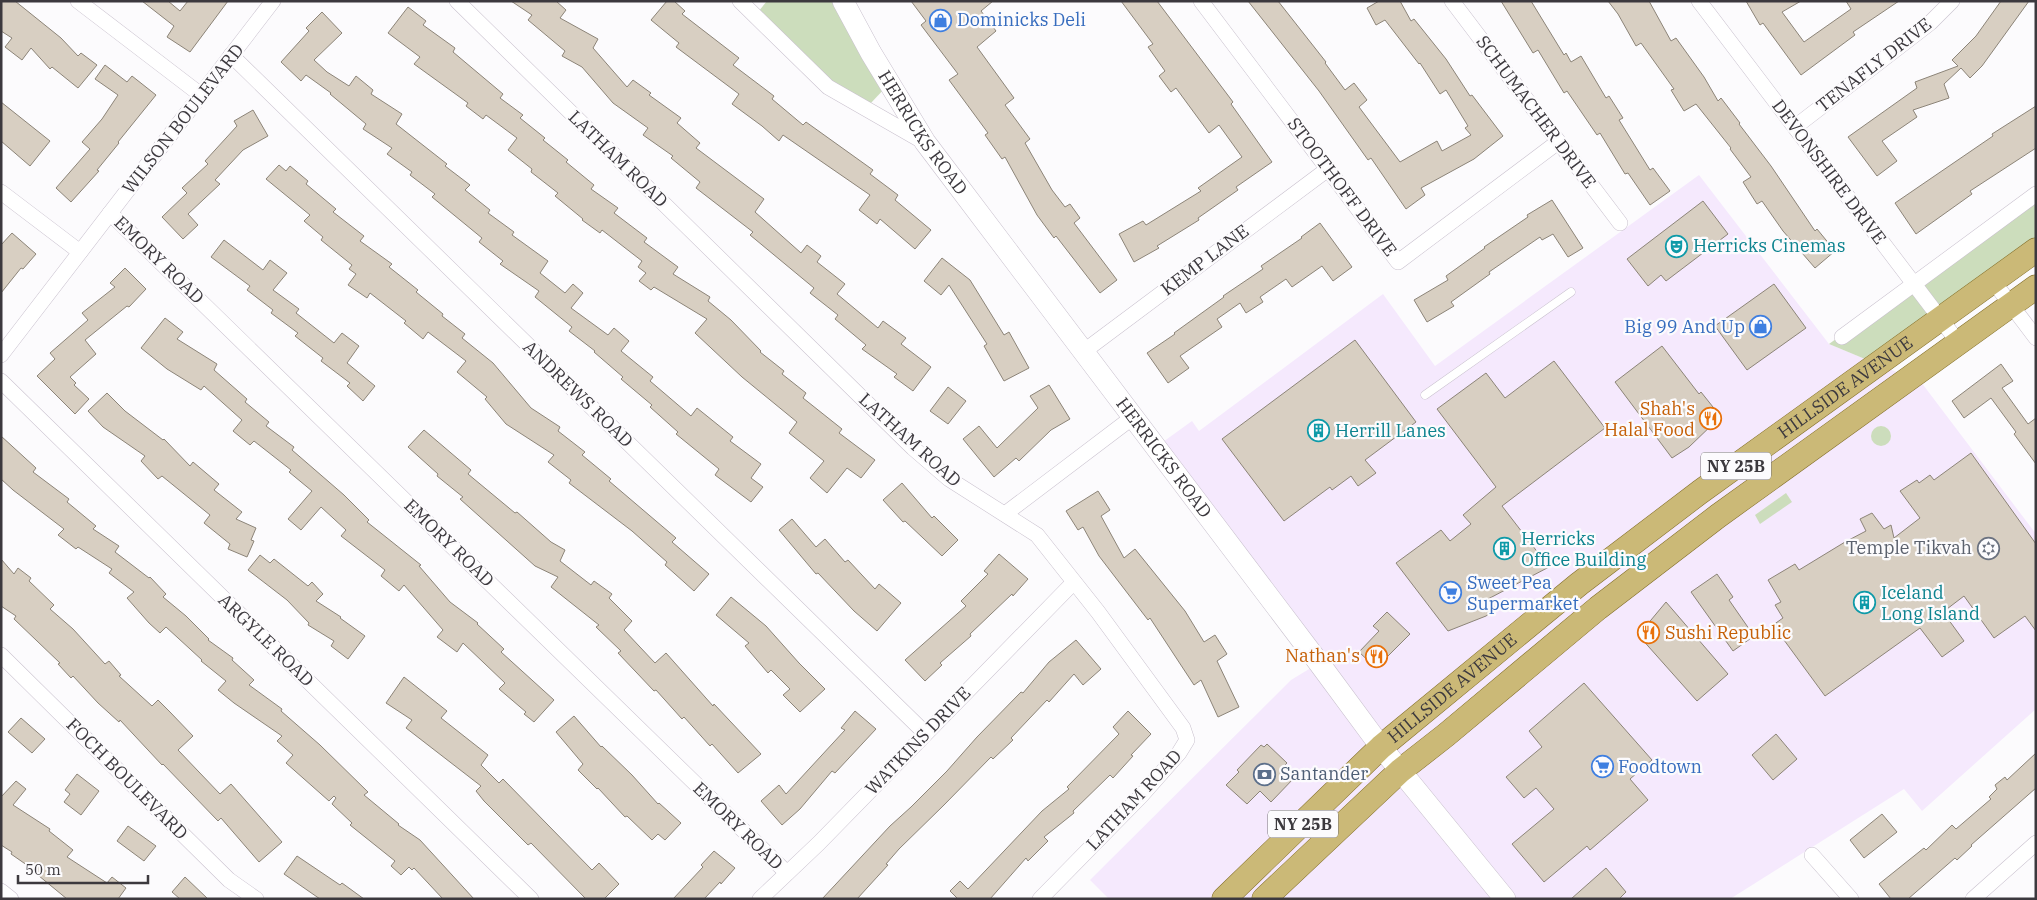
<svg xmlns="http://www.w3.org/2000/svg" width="2037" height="900" font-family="'IBM Plex Serif',serif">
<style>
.built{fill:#f5e9fd}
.green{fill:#ccddbc}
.building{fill:#d8cfc2;stroke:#8c8478}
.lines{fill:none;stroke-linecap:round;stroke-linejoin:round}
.lane-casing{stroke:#c9c1ce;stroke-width:9}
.street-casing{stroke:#c9c1ce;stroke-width:16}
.secondary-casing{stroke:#c9c1ce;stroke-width:22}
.primary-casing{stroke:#826e29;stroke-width:25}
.lane{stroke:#fff;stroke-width:8}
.street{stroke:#fff;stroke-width:15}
.secondary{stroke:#fff;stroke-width:21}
.primary{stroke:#cbb977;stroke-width:24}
.labels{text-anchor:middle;stroke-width:4.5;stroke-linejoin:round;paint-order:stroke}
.shield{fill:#fcfbfd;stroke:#767377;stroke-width:1}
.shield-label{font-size:16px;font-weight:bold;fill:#3c393e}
.shop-label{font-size:18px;fill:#366cbe;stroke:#fcfbfd;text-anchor:start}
.street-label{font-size:18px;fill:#3c393e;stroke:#fcfbfd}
.culture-label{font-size:18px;fill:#0d838f;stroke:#fcfbfd;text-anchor:start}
.food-label{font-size:18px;fill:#c56008;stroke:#fcfbfd;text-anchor:end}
.worship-label{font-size:18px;fill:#5b616d;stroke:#fcfbfd;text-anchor:end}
.service-label{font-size:18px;fill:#4e5e75;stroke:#fcfbfd;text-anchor:start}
</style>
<rect width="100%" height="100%" fill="#fcfbfd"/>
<polygon class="built" points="1699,175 1829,344 1921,382 2036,534 2036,709 1922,811 1904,789 1730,899 1109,899 1090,880 1291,680 1319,663 1156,447 1192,421 1199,431 1383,294 1435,366"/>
<g class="green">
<polygon points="767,1 837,1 886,87 870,104 831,82 758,12"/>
<polygon points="2036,194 2036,250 1877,364 1829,344"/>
<circle cx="1881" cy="436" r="10"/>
<polygon points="1786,493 1792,502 1760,524 1755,515"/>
</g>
<g class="building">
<polygon points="1,1 15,1 61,38 78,56 81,53 97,65 78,88 52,67 50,69 31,48 22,60 5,47 12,38 1,31"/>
<polygon points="142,1 168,1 180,11 188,1 228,1 190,52 167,37 174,26"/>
<polygon points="511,1 556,1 566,10 560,18 598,39 593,48 627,87 633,80 651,93 649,95 681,118 677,123 700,143 696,148 764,199 755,212 801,253 807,245 821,256 817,262 845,284 837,294 878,328 883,321 906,338 901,344 931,367 913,391 894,377 897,374 862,349 866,345 835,319 838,315 810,293 814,288 750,235 753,232 696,188 700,182 671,158 673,156 643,135 648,128 613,103 582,67 562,56 565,51 528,20 532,15"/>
<polygon points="667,1 674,1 685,11 682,14 739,58 733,65 774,96 772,99 803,125 806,122 873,170 870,174 898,195 895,200 931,230 915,249 880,219 877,224 859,210 870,195 783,135 779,141 762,126 732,104 739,94 676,47 679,43 651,20"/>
<polygon points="911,1 993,1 981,11 996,31 977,47 1014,98 1005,105 1030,139 1025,143 1052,190 1065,207 1070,204 1080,218 1074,223 1117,280 1100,293 1056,236 1054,238 1037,215 1005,157 1002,159 985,135 988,133 949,80 958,74 921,25 926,21"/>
<polygon points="1121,1 1157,1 1233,102 1231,104 1272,162 1236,187 1238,190 1198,218 1199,220 1157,246 1159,248 1134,262 1119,234 1143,221 1146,225 1201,191 1198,188 1242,157 1219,125 1209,133 1176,88 1171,92 1159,76 1165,71 1148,47 1153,44"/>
<polygon points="1248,1 1278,1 1326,62 1325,63 1345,90 1354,83 1367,100 1359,107 1400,162 1437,141 1442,151 1471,135 1465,128 1468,126 1446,90 1440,94 1420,63 1419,64 1385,20 1376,25 1367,8 1379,1 1400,1 1411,21 1414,19 1446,59 1470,96 1472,95 1503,136 1474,159 1421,188 1425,195 1406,209 1371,158 1368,160 1319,91"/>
<polygon points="1501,1 1531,1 1564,55 1566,53 1571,62 1581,56 1606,98 1609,96 1623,118 1619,120 1650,170 1653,168 1670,191 1650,205 1628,173 1625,174 1600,133 1597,135 1567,91 1564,93 1538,50 1533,53"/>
<polygon points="1608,1 1649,1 1671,41 1676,38 1704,77 1718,101 1721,98 1740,123 1739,124 1771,166 1815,231 1817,229 1835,251 1815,268 1783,231 1762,201 1757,204 1743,182 1751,177 1730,149 1731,148 1696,104 1684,111 1671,90 1674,89 1641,43 1636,46 1618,14"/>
<polygon points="1746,1 1801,1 1782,12 1804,42 1851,9 1846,1 1899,1 1853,32 1855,35 1801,75 1763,23 1760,25"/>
<polygon points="2001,1 2029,1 1982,66 1970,78 1961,68 1944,84 1949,98 1913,110 1917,117 1882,141 1897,161 1877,176 1848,137 1917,88 1915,82 1958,66 1952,60 1976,36"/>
<polygon points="408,7 426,21 423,25 455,48 453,52 503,94 500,98 523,115 520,118 545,138 543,140 568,160 566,162 594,185 591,189 618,208 614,213 647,238 644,242 678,267 673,274 710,297 708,301 731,320 761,351 760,352 784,371 782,374 806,393 803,398 842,429 839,433 875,460 861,478 847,468 827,493 810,478 824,461 789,433 797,422 742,377 695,333 707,319 654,287 651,290 639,281 646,273 638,267 642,261 602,230 600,233 582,220 583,219 555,196 558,193 531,172 532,169 508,150 517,138 486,115 483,119 466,106 468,103 414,64 420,57 388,33"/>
<polygon points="322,12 342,33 314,60 327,72 349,86 356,76 373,90 371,94 402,114 396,124 447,164 445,166 470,185 465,190 490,210 488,213 514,232 512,235 548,261 540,273 565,293 573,284 583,293 571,308 608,335 614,328 629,341 621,351 653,377 650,381 691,416 697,408 733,437 730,441 761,464 751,478 763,487 751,502 715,475 719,469 676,434 678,432 650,407 652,405 621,379 623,377 594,352 595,351 569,331 572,327 535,297 539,291 500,264 503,261 479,242 482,238 432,197 435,194 410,175 412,172 387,154 392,148 363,129 366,124 330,94 331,93 306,75 301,81 281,62 309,31 306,28"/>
<polygon points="105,65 127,82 132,76 156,95 118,142 119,143 97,170 99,171 71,202 56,188 90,149 82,142 102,119 118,95 95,79"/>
<polygon points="1,102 50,141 30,166 1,141"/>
<polygon points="2036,106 2036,148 1970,191 1972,194 1916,234 1895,203 1993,136 1992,134"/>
<polygon points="253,110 268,136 243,150 215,180 220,184 188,214 198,225 183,239 162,217 187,193 182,188 208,164 205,161 237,126 234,121"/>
<polygon points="279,165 286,171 290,166 308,181 306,184 336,209 333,212 364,236 360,241 392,264 389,267 418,290 416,292 443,314 442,316 465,334 462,338 493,363 531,408 560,427 558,431 585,452 582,455 611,479 609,481 676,538 672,542 709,574 694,591 665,565 667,562 632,531 569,483 571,480 548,462 554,455 506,424 485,399 487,397 457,372 466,361 428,332 423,339 404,323 406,321 370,293 367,298 348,285 356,274 349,269 352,265 321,240 323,237 304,221 310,215 266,179"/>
<polygon points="1552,200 1583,248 1568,257 1553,234 1542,240 1540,237 1489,272 1490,274 1451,302 1454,306 1427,322 1414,300 1448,280 1446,276 1485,248 1484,247 1528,217 1527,215"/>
<polygon points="1703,201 1728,234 1666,281 1661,275 1648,286 1627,259"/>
<polygon points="1320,223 1352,267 1333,281 1322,266 1292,287 1286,279 1260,297 1263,302 1246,313 1240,303 1217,319 1222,327 1180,356 1189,368 1168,383 1147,353 1175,334 1174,333 1224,297 1223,296 1263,269 1261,266 1302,238 1301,237"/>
<polygon points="12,233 36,254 23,269 21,268 1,293 1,245"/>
<polygon points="224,240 263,270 270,260 287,273 273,290 299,309 296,313 334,343 342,333 359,346 347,363 375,386 363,401 347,386 350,383 321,361 323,358 295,336 298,333 271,313 273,310 247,290 250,286 211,257"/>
<polygon points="942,258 970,280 1004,335 1009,332 1029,368 1004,381 984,346 987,344 949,285 941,295 924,281"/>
<polygon points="125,268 146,289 129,307 127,306 85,340 96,354 70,377 76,383 74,385 89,399 75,414 37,376 55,359 50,353 88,320 82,313 115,287 110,283"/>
<polygon points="1774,284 1806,328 1747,370 1715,326"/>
<polygon points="165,318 183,332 177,339 217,364 214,370 247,399 245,402 269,422 266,426 294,447 292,450 344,495 369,520 367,522 421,565 419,566 450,602 478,623 477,624 504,649 501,652 554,700 534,722 524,714 526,712 499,689 505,683 463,643 457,652 437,637 443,630 404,585 399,591 381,576 385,570 341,536 346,530 321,507 301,530 288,519 312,491 289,472 291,470 254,441 250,445 233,431 242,420 204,386 201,390 167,369 141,348"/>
<polygon points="1355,340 1416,422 1365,460 1376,473 1358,486 1351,476 1332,490 1330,487 1284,521 1222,439"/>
<polygon points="1662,346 1699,394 1701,392 1717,412 1716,421 1689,447 1672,458 1615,382"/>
<polygon points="1554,361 1605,428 1502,506 1549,567 1488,599 1496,609 1486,616 1448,631 1396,563 1441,530 1450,541 1471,524 1463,515 1496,487 1437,409 1486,373 1505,398"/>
<polygon points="2001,364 2013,381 2002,388 2028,424 2036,418 2036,464 2014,434 2016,432 1991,398 1964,418 1952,401"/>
<polygon points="1049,385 1070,419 1051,430 1019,461 1016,458 994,477 963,439 979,426 997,448 1038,408 1030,396"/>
<polygon points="948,387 966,401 948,424 930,411"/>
<polygon points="107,393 125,411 163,440 164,439 190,466 193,462 219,484 214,490 242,512 236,519 256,528 251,540 254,541 247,557 228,549 230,544 204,523 210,515 162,476 158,479 141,461 145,456 103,427 88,411"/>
<polygon points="424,430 471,470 468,474 515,513 517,512 551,542 565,550 560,561 591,585 594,581 612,594 609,598 632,621 624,630 655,663 666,653 713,706 714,704 761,754 738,773 712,744 710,746 684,717 682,719 656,690 654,691 618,653 621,651 596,627 599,625 551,587 558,577 535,566 460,499 463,497 437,476 438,474 408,447"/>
<polygon points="1,436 36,468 33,472 69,499 67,502 96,526 93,529 119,546 115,552 149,578 150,577 166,594 163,597 186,616 209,639 208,640 233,658 232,660 254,680 249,685 282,709 281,711 320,745 368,792 364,795 399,824 398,825 420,840 474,899 443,899 414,868 412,870 409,867 401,875 391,866 395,861 350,825 352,823 332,804 336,798 334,796 329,801 286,763 293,755 277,741 282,736 234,703 218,690 226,681 201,661 202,660 166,627 160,633 149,623 127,598 134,592 109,573 112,569 78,547 76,549 58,535 64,529 13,490 1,479"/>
<polygon points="1971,453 2036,544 2036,631 2025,616 1994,638 1964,596 1943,612 1964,641 1942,657 1920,628 1825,696 1773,625 1783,618 1775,605 1781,602 1768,580 1795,564 1799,570 1845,542 1866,531 1860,519 1872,513 1884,529 1891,525 1894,538 1920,518 1900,491 1917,480 1919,483 1930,475 1934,480"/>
<polygon points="902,483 932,518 934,516 958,540 942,556 905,521 903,522 883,500"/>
<polygon points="1098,491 1110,510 1101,516 1124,558 1135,549 1185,611 1204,642 1215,635 1227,654 1217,661 1239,707 1218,717 1201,680 1194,685 1150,618 1148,620 1099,556 1083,527 1078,530 1066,511"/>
<polygon points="792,519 816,547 825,539 845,562 848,560 875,589 879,584 901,603 877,631 854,611 818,573 816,574 779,530"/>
<polygon points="999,554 1028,579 1013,596 1012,594 970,634 971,636 940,663 942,665 925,681 905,660 966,606 961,601 988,574 984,571"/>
<polygon points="260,555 270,563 274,559 308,586 312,582 323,594 316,601 341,617 340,618 365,636 348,659 331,646 334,641 308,625 309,623 287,600 248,570"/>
<polygon points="1,559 14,574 18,568 31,578 29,581 54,605 50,609 73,629 105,664 109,661 121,675 119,676 152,706 158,700 170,712 193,736 178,750 220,794 231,784 282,842 259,862 221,818 218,821 163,764 162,765 120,720 119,722 98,703 73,676 71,678 58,664 60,663 14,619 16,616 1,606"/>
<polygon points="1717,574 1733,597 1729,600 1754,636 1733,651 1691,592"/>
<polygon points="731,597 766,626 799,663 825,689 800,712 783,695 790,689 771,670 768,673 745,646 749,643 716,615"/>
<polygon points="1666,602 1728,674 1697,701 1640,637 1641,632"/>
<polygon points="1387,612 1410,634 1376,668 1359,652 1379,631 1373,626"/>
<polygon points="1076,640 1101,669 1083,685 1074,674 1049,702 1047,700 1011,738 1013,740 993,759 991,757 944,805 899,849 886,864 888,865 857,899 822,899 890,826 911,807 947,771 977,737 1021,692 1023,693 1049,662"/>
<polygon points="404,677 447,711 441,718 488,755 481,765 499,783 503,779 592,870 599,863 619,884 604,899 586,899 531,843 528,845 484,801 476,791 481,786 406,728 412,720 386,703"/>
<polygon points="1584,683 1652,760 1630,779 1648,800 1590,850 1587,846 1544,882 1512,844 1554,809 1536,788 1524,798 1506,777 1542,747 1529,731"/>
<polygon points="855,711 876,729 835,773 832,771 800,809 782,825 761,801 779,785 786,794 845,730 841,728"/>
<polygon points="1128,711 1151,734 1131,755 1133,756 1113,778 1110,775 1073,811 1074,813 1044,837 1048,841 1028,861 1026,858 990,899 958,899 950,891 960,881 968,889 1042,811 1069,789 1067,787 1119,734 1113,727"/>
<polygon points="574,716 601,747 602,746 632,775 658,804 659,803 681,823 665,840 658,834 652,840 627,816 625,817 598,788 597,789 578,770 583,764 556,732"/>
<polygon points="21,718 45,739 32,753 8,732"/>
<polygon points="1776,734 1797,759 1773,780 1752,755"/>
<polygon points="1267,744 1287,763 1284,766 1295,777 1271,802 1260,791 1247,804 1226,785 1239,772 1237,770 1261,745 1264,747"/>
<polygon points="2036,753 2036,788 1971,845 1972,846 1957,860 1955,858 1908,899 1891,899 1879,884 1924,848 1926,850 1952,825 1956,829 1991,799 1989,797 1997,789 1995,785 2005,777 2007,780"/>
<polygon points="77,774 99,791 81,815 64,802 70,794 65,790"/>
<polygon points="16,781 26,789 13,805 50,829 49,831 73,850 67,857 107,883 112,877 126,888 118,899 67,899 33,871 34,870 11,854 12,852 1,845 1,797"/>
<polygon points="1882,814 1897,832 1864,858 1850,840"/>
<polygon points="128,826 156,846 144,861 117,841"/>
<polygon points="714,851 735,868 721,884 720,882 704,899 673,899 703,867 701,865"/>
<polygon points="297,856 340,885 342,883 364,899 320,899 284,874"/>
<polygon points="1606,868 1626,892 1619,899 1571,899"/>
<polygon points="185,877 208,899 180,899 172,892"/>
</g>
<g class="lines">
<defs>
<polyline id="lane" points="1425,395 1571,292"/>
<g id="street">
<polyline points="78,1 201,95"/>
<polyline points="457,1 913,448 949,479 1037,535 1098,612 1183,728 1187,740 1179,753 1141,796 1040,899"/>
<polyline points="740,1 828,87 924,142"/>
<polyline points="1201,1 1398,262 1558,142"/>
<polyline points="1452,1 1620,223"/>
<polyline points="1699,1 1958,342"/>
<polyline points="231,55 925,733"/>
<polyline points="1795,127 1930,23 1952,1"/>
<polyline points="1,192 80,252"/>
<polyline points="110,213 787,873"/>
<polyline points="1993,281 2036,338"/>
<polyline points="1842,337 2036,194"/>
<polyline points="1083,352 1328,169"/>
<polyline points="1,355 273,1"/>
<polyline points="1,381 531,899"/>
<polyline points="1005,514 1133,417"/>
<polyline points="1,655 229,880 256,899"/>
<polyline points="1812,855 1851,899"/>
<polyline points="1,891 11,899"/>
<polyline points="760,899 819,843 1074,582"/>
<polyline points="1973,899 2036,843"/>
</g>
<g id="secondary">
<path id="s1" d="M843 1 871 53 925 142 1319 663 1381 747 1505 899"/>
</g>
<g id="primary">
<path id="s2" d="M1224 899 1381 747 1579 584 1700 492 2036 250"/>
<polyline points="1264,899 1400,771 1446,735 1598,608 1718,516 2036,287"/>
</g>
</defs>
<use href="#lane" class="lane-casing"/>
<use href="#street" class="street-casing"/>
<use href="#secondary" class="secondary-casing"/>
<use href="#primary" class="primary-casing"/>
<use href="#lane" class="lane"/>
<use href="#street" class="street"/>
<use href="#secondary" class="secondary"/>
<use href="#primary" class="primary"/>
</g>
<defs>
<symbol id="shop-ring" viewBox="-11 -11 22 22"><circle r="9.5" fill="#fcfbfd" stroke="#3f7fe0" stroke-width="1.5"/><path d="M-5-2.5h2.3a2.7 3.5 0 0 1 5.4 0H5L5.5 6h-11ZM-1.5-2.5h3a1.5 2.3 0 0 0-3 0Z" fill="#3f7fe0"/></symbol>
<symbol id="theatre-ring" viewBox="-11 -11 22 22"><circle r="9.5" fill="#fcfbfd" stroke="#0f9aa8" stroke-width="1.5"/><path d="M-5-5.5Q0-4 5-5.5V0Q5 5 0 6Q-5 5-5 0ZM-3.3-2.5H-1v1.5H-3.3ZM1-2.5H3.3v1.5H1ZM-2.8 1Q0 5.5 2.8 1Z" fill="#0f9aa8"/></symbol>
<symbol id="restaurant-ring" viewBox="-11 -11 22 22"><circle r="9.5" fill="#fcfbfd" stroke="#e8710a" stroke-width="1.5"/><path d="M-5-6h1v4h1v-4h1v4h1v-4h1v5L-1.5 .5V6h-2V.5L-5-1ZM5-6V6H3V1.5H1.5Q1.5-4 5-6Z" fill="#e8710a"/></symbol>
<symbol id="building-ring" viewBox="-11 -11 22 22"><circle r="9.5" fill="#fcfbfd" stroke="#0f9aa8" stroke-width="1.5"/><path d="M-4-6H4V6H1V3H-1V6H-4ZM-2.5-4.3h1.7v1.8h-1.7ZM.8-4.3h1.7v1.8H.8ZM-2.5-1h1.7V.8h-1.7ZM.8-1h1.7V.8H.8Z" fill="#0f9aa8"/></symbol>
<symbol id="synagogue-ring" viewBox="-11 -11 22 22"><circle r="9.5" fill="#fcfbfd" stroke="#6b7280" stroke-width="1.5"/><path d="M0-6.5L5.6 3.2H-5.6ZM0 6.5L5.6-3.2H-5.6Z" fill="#6b7280"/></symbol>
<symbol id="supermarket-ring" viewBox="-11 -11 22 22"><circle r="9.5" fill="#fcfbfd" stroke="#3f7fe0" stroke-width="1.5"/><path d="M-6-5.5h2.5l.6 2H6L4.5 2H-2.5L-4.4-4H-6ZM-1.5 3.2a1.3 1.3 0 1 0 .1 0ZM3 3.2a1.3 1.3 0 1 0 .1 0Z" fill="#3f7fe0"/></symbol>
<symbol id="bank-ring" viewBox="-11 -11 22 22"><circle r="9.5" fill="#fcfbfd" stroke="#5c6f8a" stroke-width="1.5"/><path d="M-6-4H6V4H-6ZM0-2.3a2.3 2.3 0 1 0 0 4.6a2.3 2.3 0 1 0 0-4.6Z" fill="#5c6f8a"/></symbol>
</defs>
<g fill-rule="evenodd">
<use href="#shop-ring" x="928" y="8" width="25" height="25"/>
<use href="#theatre-ring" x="1664" y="234" width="25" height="25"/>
<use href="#shop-ring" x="1748" y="314" width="25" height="25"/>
<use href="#restaurant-ring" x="1698" y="406" width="25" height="25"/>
<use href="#building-ring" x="1306" y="418" width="25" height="25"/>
<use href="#synagogue-ring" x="1976" y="536" width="25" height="25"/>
<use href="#building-ring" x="1492" y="536" width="25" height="25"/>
<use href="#supermarket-ring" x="1438" y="580" width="25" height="25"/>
<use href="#building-ring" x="1852" y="590" width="25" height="25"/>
<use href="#restaurant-ring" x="1636" y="620" width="25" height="25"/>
<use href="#restaurant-ring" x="1364" y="644" width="25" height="25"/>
<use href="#supermarket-ring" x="1590" y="754" width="25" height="25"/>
<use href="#bank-ring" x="1252" y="762" width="25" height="25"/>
</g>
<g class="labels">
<g class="shield">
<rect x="1701" y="452.5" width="70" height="27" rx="4"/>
<rect x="1268" y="810.5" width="70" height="27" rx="4"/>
</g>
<g class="shield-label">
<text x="1736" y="472">NY 25B</text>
<text x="1303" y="830">NY 25B</text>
</g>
<g class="shop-label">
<text x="957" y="26">Dominicks Deli</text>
<text x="1745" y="333" text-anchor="end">Big 99 And Up</text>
<text x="1467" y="589">Sweet Pea<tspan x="1467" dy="21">Supermarket</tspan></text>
<text x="1618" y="773">Foodtown</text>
</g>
<g class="street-label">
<text transform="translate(1874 65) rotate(-38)" y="6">TENAFLY DRIVE</text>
<text transform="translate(1536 112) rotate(53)" y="6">SCHUMACHER DRIVE</text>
<text transform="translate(183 119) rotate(-52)" y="6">WILSON BOULEVARD</text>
<text dy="6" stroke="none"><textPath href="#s1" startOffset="154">HERRICKS ROAD</textPath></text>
<text transform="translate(618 159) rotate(44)" y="6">LATHAM ROAD</text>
<text transform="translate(1829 172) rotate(53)" y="6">DEVONSHIRE DRIVE</text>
<text transform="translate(1342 187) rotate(53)" y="6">STOOTHOFF DRIVE</text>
<text transform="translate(159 260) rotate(44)" y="6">EMORY ROAD</text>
<text transform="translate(1205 260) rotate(-37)" y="6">KEMP LANE</text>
<text dy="6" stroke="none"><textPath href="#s2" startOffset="806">HILLSIDE AVENUE</textPath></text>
<text transform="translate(578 394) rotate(44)" y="6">ANDREWS ROAD</text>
<text transform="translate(910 440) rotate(42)" y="6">LATHAM ROAD</text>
<text dy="6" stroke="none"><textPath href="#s1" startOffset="559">HERRICKS ROAD</textPath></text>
<text transform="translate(449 543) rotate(44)" y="6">EMORY ROAD</text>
<text transform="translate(266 640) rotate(44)" y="6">ARGYLE ROAD</text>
<text dy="6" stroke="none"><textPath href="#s2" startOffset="311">HILLSIDE AVENUE</textPath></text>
<text transform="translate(918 741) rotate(-46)" y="6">WATKINS DRIVE</text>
<text transform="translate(127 779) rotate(45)" y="6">FOCH BOULEVARD</text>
<text transform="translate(1134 800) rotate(-47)" y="6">LATHAM ROAD</text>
<text transform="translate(738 826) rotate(44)" y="6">EMORY ROAD</text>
</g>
<g class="culture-label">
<text x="1693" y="252">Herricks Cinemas</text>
<text x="1335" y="437">Herrill Lanes</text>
<text x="1521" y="545">Herricks<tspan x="1521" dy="21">Office Building</tspan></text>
<text x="1881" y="599">Iceland<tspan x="1881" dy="21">Long Island</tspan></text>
</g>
<g class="food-label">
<text x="1695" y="415">Shah's<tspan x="1695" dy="21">Halal Food</tspan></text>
<text x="1665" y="639" text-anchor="start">Sushi Republic</text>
<text x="1360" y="662">Nathan's</text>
</g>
<g class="worship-label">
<text x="1972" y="554">Temple Tikvah</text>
</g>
<g class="service-label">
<text x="1280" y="780">Santander</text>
</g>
</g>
<rect width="2037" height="900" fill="none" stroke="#3c393e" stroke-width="5"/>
<path d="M18 875v8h130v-8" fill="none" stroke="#3c393e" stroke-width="2.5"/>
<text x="25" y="875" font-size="15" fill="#3c393e" stroke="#fcfbfd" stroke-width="4" paint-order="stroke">50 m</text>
</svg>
